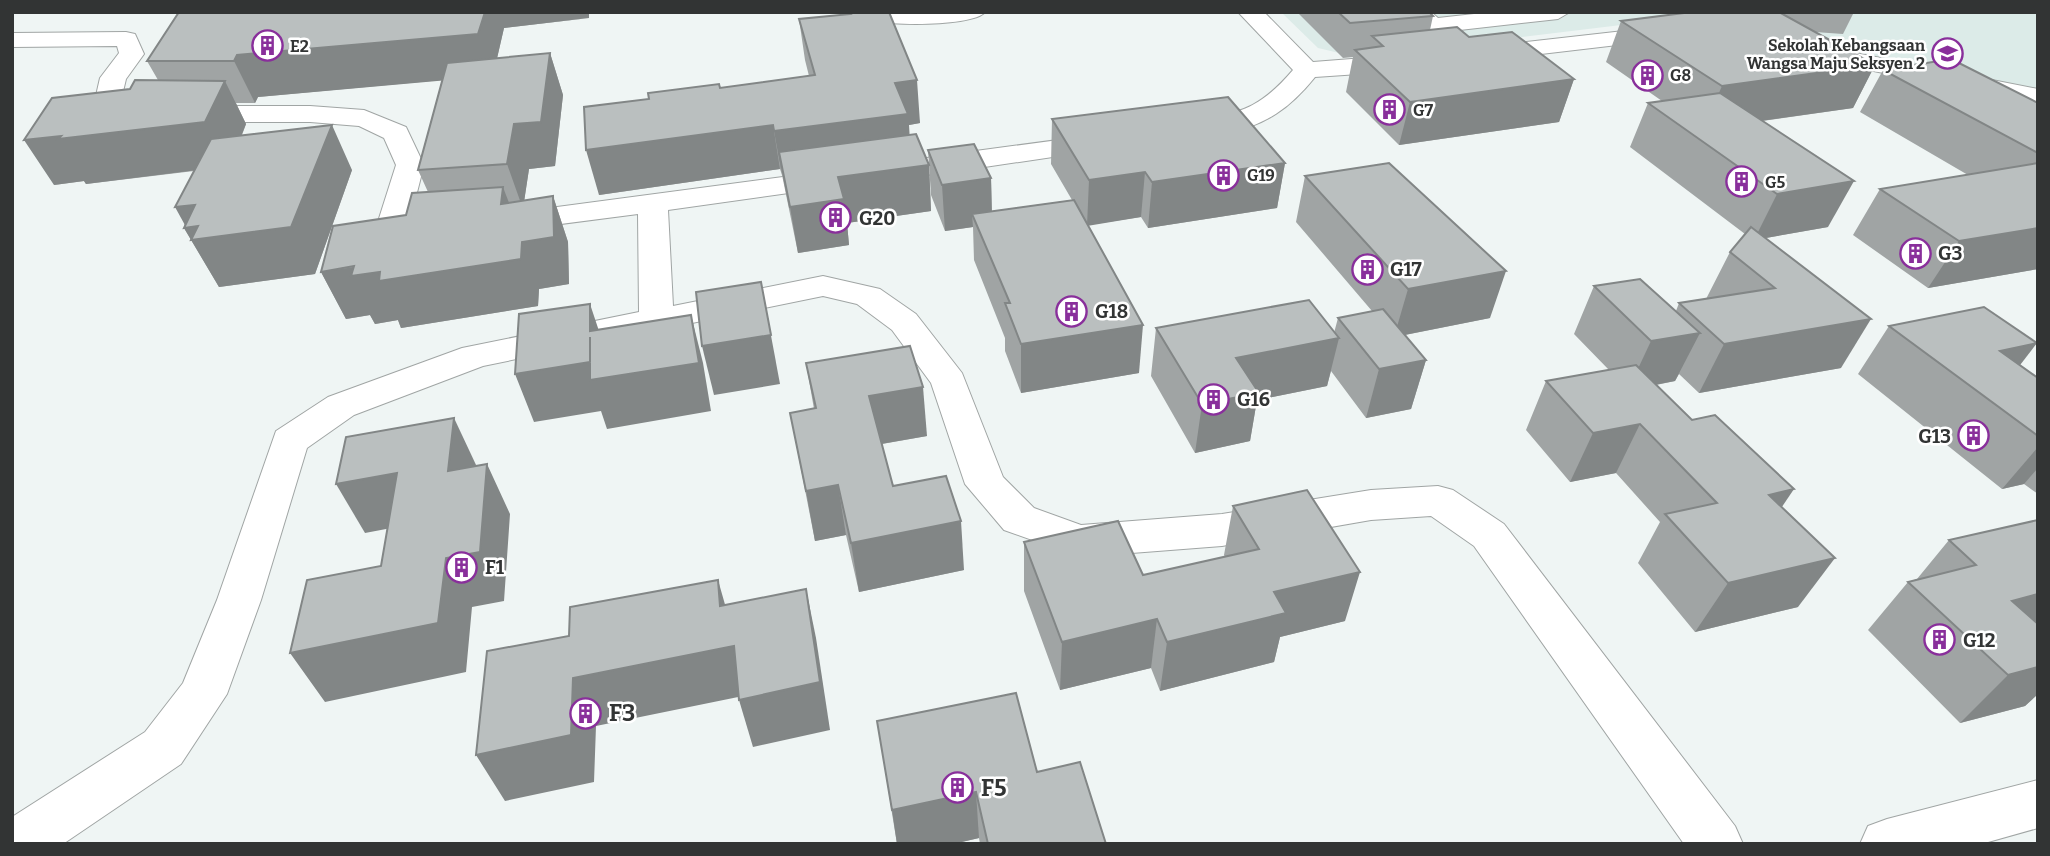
<svg xmlns="http://www.w3.org/2000/svg" width="2050" height="856" font-family="Bitter,serif">
<style>
.built{fill:#dcebe8}
.lines{fill:none;stroke-linecap:round;stroke-linejoin:round}
.minor-casing{stroke:#a0a5a4;stroke-width:2}
.minor{fill:#fff;fill-rule:evenodd}
.wall{fill:#a0a4a4}
.shaded-wall{fill:#828686}
.building{fill:#babfbf;stroke:#828686;stroke-width:2}
.labels{text-anchor:middle;stroke-width:5;stroke-linejoin:round;paint-order:stroke}
.far-poi-label{font-size:16px;font-weight:bold;fill:#323434;stroke:#fff;text-anchor:start}
.poi-label{font-size:19px;font-weight:bold;fill:#323434;stroke:#fff;text-anchor:start}
.near-poi-label{font-size:23px;font-weight:bold;fill:#323434;stroke:#fff;text-anchor:start}
</style>
<rect width="100%" height="100%" fill="#eff5f4"/>
<polygon class="built" points="1281,12 2038,14 2038,91 1679,18 1356,57 1318,48"/>
<g class="lines">
<defs>
<g id="minor">
<path d="M846 12H985C974 28 858 28 846 12Z"/>
<path d="M1238 12H1264L1313 62 1403 55 1412 58 1416 63 1412 68 1403 71 1315 77C1290 108 1266 125 1227 133 1214 136 1201 139 1188 136L1184 130 1188 124C1239 111 1256 113 1293 70Z"/>
<polygon points="1405,12 1431,12 1438,18 1492,12 1570,12 1558,19 1433,33 1425,31"/>
<polygon points="1668,26 1677,28 1680,33 1677,38 1481,61 1472,59 1469,54 1472,49 1481,47"/>
<path d="M126 32 135 34 144 54 126 79 121 100 126 106H310L364 110 406 127 424 165 410 220 437 221 442 228 437 235C419 239 398 242 380 238L375 231 396 165 384 138 359 126 310 122H118L108 120 95 100 100 78 119 53 117 46 12 47V33Z"/>
<polygon points="1820,46 2038,89 2038,105 1811,58 1808,53 1811,48"/>
<polygon points="1103,134 1113,136 1117,142 1113,148 931,175 921,172 916,166 921,160 931,157"/>
<polygon points="836,170 846,173 851,179 846,185 668,210 673,306 823,276 880,289 916,314 962,373 1003,477 1034,508 1081,525 1222,514 1371,490 1438,486 1453,490 1504,524 1735,826 1743,844 1684,844 1474,546 1431,516 1371,520 1222,546 1080,557 1004,530 965,484 931,383 892,330 857,304 823,296 483,366 354,415 307,448 261,600 227,694 181,764 63,844 12,844 12,817 145,732 183,683 217,600 276,431 328,397 462,348 639,312 638,214 507,231 496,229 491,222 496,215"/>
<polygon points="2038,780 2038,828 1981,844 1860,844 1868,826 1887,819"/>
</g>
</defs>
<use href="#minor" class="minor-casing"/>
<use href="#minor" class="minor"/>
</g>
<g class="wall">
<polygon points="841,12 889,12 920,123 909,125 909,135 929,165 931,211 847,223 849,245 798,253 782,175 780,169 599,195 720,88 809,76 805,60 799,19 842,15"/>
<polygon points="1297,12 1429,12 1433,16 1430,30 1469,37 1574,79 1559,122 1399,145 1346,92 1353,57 1343,58"/>
<polygon points="1692,12 1854,12 1843,34 1815,32 1875,65 1853,108 1762,121 1828,227 1766,238 1841,368 1699,393 1679,374 1675,381 1656,385 1782,507 1798,607 1695,632 1638,563 1660,522 1616,473 1570,482 1526,430 1546,381 1609,370 1574,334 1594,286 1676,311 1679,303 1706,299 1730,252 1745,234 1630,147 1648,103 1662,101 1606,62 1621,21"/>
<polygon points="589,18 504,28 497,58 550,53 563,95 555,166 529,169 524,201 553,196 568,242 569,284 539,289 538,306 401,328 398,320 375,324 370,315 346,319 321,272 406,215 428,192 418,170 442,80 258,97 255,103 236,103 246,124 242,135 352,170 315,274 219,287 184,228 194,171 86,184 84,181 54,185 130,89 158,80 147,61"/>
<polygon points="1883,70 2038,103 2038,269 1928,288 1853,235 1880,189 1968,175 1860,112"/>
<polygon points="1052,119 1285,163 1277,208 1148,228 1141,217 1088,225 1139,373 1021,393 1005,351 1005,338 974,260 973,227 945,231 931,195 928,150 991,178 992,211 1072,200 1051,164"/>
<polygon points="1305,176 1490,318 1405,335 1426,360 1411,409 1366,418 1331,371 1327,386 1257,400 1250,441 1195,453 1151,376 1156,328 1334,333 1338,318 1372,311 1296,222"/>
<polygon points="1889,326 2020,365 2038,378 2038,494 2024,484 2002,489 1858,374"/>
<polygon points="806,363 927,436 882,444 893,486 964,570 859,592 846,535 815,541 790,413 814,409"/>
<polygon points="1233,506 1345,621 1280,637 1274,662 1160,691 1151,668 1060,690 1024,591 1024,542 1143,575 1225,557 1224,555"/>
<polygon points="2038,520 2038,694 2025,706 1960,723 1868,630 1908,582 1917,579 1949,540"/>
<polygon points="877,721 1037,772 1106,844 980,844 979,838 953,844 897,844"/>
</g>
<g class="shaded-wall">
<polygon points="485,12 589,12 589,18 504,28 493,76 258,97 255,103 234,61 237,55"/>
<polygon points="550,53 563,95 555,166 529,169 523,209 507,164 514,124"/>
<polygon points="1875,65 1853,108 1703,129 1722,86"/>
<polygon points="1574,79 1559,122 1399,145 1410,102"/>
<polygon points="917,80 920,123 909,125 911,158 779,152 782,175 774,131 895,83"/>
<polygon points="225,81 246,124 229,166 86,184 84,181 54,185 24,140"/>
<polygon points="332,125 352,170 315,274 219,287 184,228 186,227 175,207"/>
<polygon points="773,125 780,169 599,195 586,150"/>
<polygon points="1285,163 1277,208 1148,228 1152,182"/>
<polygon points="929,165 931,211 847,223 849,245 798,253 790,207 838,177"/>
<polygon points="1145,172 1141,217 1087,226 1089,180"/>
<polygon points="991,178 992,224 972,214 973,227 945,231 942,185"/>
<polygon points="1854,181 1828,227 1754,240 1777,194"/>
<polygon points="503,187 520,232 501,204"/>
<polygon points="553,196 568,242 569,284 539,289 538,306 401,328 398,320 375,324 370,315 346,319 321,272 522,242"/>
<polygon points="2038,228 2038,269 1928,288 1959,241"/>
<polygon points="1506,271 1490,318 1394,337 1408,289"/>
<polygon points="761,282 780,384 714,395 702,346"/>
<polygon points="590,304 606,352 691,315 703,363 711,411 607,429 601,411 534,422 515,374 590,362"/>
<polygon points="1871,319 1841,368 1699,393 1724,344"/>
<polygon points="1143,325 1139,373 1021,393 1021,344"/>
<polygon points="1700,333 1675,381 1628,390 1651,341"/>
<polygon points="1339,338 1327,386 1257,400 1250,441 1195,453 1202,404 1236,358"/>
<polygon points="2037,343 2000,391 2000,351"/>
<polygon points="1426,360 1411,409 1366,418 1379,369"/>
<polygon points="923,387 927,436 875,445 869,396"/>
<polygon points="454,418 477,467 448,471"/>
<polygon points="1640,424 1616,473 1570,482 1593,433"/>
<polygon points="2038,447 2038,468 2024,484 2002,489"/>
<polygon points="487,464 510,514 504,601 472,607 466,672 325,702 290,653 446,558"/>
<polygon points="397,473 423,522 365,533 336,484"/>
<polygon points="838,485 846,535 815,541 806,491"/>
<polygon points="1794,489 1761,538 1769,495"/>
<polygon points="961,521 964,570 859,592 851,543"/>
<polygon points="1835,558 1798,607 1695,632 1728,583"/>
<polygon points="1360,572 1345,621 1280,637 1274,662 1160,691 1167,642 1274,592"/>
<polygon points="718,580 732,629 734,646 748,695 596,726 594,782 505,801 476,755 573,678 720,606"/>
<polygon points="806,589 816,638 830,730 753,747 739,700"/>
<polygon points="2038,594 2038,631 2012,601"/>
<polygon points="1157,619 1151,668 1060,690 1062,642"/>
<polygon points="2038,667 2038,694 2025,706 1960,723 2008,675"/>
<polygon points="976,792 979,838 953,844 897,844 892,810"/>
</g>
<g class="building">
<polygon points="179,12 485,12 478,34 237,55 234,61 147,61"/>
<polygon points="850,12 889,12 917,80 895,83 908,114 774,131 773,125 586,150 584,107 649,99 648,93 719,84 720,88 815,75 799,19 851,14"/>
<polygon points="1338,12 1429,12 1433,16 1350,23"/>
<polygon points="1692,12 1779,12 1875,65 1722,86 1621,21"/>
<polygon points="1457,27 1469,37 1512,32 1574,79 1410,102 1355,50 1383,46 1372,36"/>
<polygon points="550,53 541,122 514,124 507,164 418,170 447,63"/>
<polygon points="1951,59 2038,103 2038,153 1883,70"/>
<polygon points="135,80 225,81 205,122 58,139 61,136 24,140 52,98 130,89"/>
<polygon points="1720,93 1854,181 1777,194 1648,103"/>
<polygon points="1228,97 1285,163 1152,182 1145,172 1089,180 1052,119"/>
<polygon points="332,125 291,227 191,240 198,226 184,228 195,205 175,207 211,139"/>
<polygon points="916,134 929,165 838,177 844,199 790,207 779,152"/>
<polygon points="974,144 991,178 942,185 928,150"/>
<polygon points="1389,163 1506,271 1408,289 1305,176"/>
<polygon points="2038,163 2038,228 1959,241 1880,189"/>
<polygon points="503,187 501,204 553,196 554,237 522,242 521,259 379,281 380,272 351,276 354,266 321,272 333,226 406,215 412,193"/>
<polygon points="1074,200 1143,325 1021,344 1005,303 1010,303 972,214"/>
<polygon points="1751,227 1871,319 1724,344 1679,303 1775,288 1730,252"/>
<polygon points="1640,279 1700,333 1651,341 1594,286"/>
<polygon points="761,282 771,335 702,346 696,292"/>
<polygon points="1309,300 1339,338 1236,358 1259,393 1202,404 1156,328"/>
<polygon points="590,304 590,331 691,315 699,363 590,380 590,337 590,362 515,374 519,314"/>
<polygon points="1984,307 2037,343 2000,351 2038,378 2038,436 1889,326"/>
<polygon points="1383,309 1426,360 1379,369 1338,318"/>
<polygon points="910,346 923,387 869,396 893,486 946,476 961,521 851,543 838,485 806,491 790,413 816,408 806,363"/>
<polygon points="1636,365 1692,420 1715,415 1794,489 1769,495 1835,558 1728,583 1665,514 1717,503 1640,424 1593,433 1546,381"/>
<polygon points="454,418 448,471 487,464 480,552 446,558 438,623 290,653 307,580 381,566 397,473 336,484 346,437"/>
<polygon points="1307,490 1360,572 1274,592 1286,613 1167,642 1157,619 1062,642 1024,542 1118,521 1143,575 1259,549 1233,506"/>
<polygon points="2038,520 2038,594 2012,601 2038,624 2038,667 2008,675 1908,582 1976,565 1949,540"/>
<polygon points="718,580 720,606 806,589 820,682 739,700 734,646 573,678 571,735 476,755 487,651 569,636 570,607"/>
<polygon points="1016,693 1037,772 1080,762 1106,844 988,844 976,792 892,810 877,721"/>
</g>
<defs>
<symbol id="building-ring" viewBox="-11 -11 22 22"><circle r="9.5" fill="#fff" stroke="#892f9b" stroke-width="1.5"/><path d="M-4-6H4V6H1V3H-1V6H-4ZM-2.5-4.3h1.7v1.8h-1.7ZM.8-4.3h1.7v1.8H.8ZM-2.5-1h1.7V.8h-1.7ZM.8-1h1.7V.8H.8Z" fill="#892f9b"/></symbol>
<symbol id="school-ring" viewBox="-11 -11 22 22"><circle r="9.5" fill="#fff" stroke="#892f9b" stroke-width="1.5"/><path d="M0-5L7-2L0 1L-7-2ZM-4 1L0 2.5L4 1V4Q0 6-4 4Z" fill="#892f9b"/></symbol>
</defs>
<g fill-rule="evenodd">
<use href="#building-ring" x="250" y="28" width="35" height="35"/>
<use href="#school-ring" x="1930" y="36" width="35" height="35"/>
<use href="#building-ring" x="1630" y="58" width="35" height="35"/>
<use href="#building-ring" x="1372" y="92" width="35" height="35"/>
<use href="#building-ring" x="1206" y="158" width="35" height="35"/>
<use href="#building-ring" x="1724" y="164" width="35" height="35"/>
<use href="#building-ring" x="818" y="200" width="35" height="35"/>
<use href="#building-ring" x="1898" y="236" width="35" height="35"/>
<use href="#building-ring" x="1350" y="252" width="35" height="35"/>
<use href="#building-ring" x="1054" y="294" width="35" height="35"/>
<use href="#building-ring" x="1196" y="382" width="35" height="35"/>
<use href="#building-ring" x="1956" y="418" width="35" height="35"/>
<use href="#building-ring" x="444" y="550" width="35" height="35"/>
<use href="#building-ring" x="1922" y="622" width="35" height="35"/>
<use href="#building-ring" x="568" y="696" width="35" height="35"/>
<use href="#building-ring" x="940" y="770" width="35" height="35"/>
</g>
<g class="labels">
<g class="far-poi-label">
<text x="1925" y="51" text-anchor="end">Sekolah Kebangsaan<tspan x="1925" dy="18">Wangsa Maju Seksyen 2</tspan></text>
<text x="290" y="52">E2</text>
<text x="1670" y="81">G8</text>
<text x="1413" y="116">G7</text>
<text x="1247" y="181">G19</text>
<text x="1765" y="188">G5</text>
</g>
<g class="poi-label">
<text x="859" y="225">G20</text>
<text x="1938" y="260">G3</text>
<text x="1390" y="276">G17</text>
<text x="1095" y="318">G18</text>
<text x="1237" y="406">G16</text>
<text x="1951" y="443" text-anchor="end">G13</text>
<text x="485" y="574">F1</text>
<text x="1963" y="647">G12</text>
</g>
<g class="near-poi-label">
<text x="609" y="721">F3</text>
<text x="981" y="796">F5</text>
</g>
</g>
<rect width="2050" height="856" fill="none" stroke="#323434" stroke-width="28"/>
</svg>
